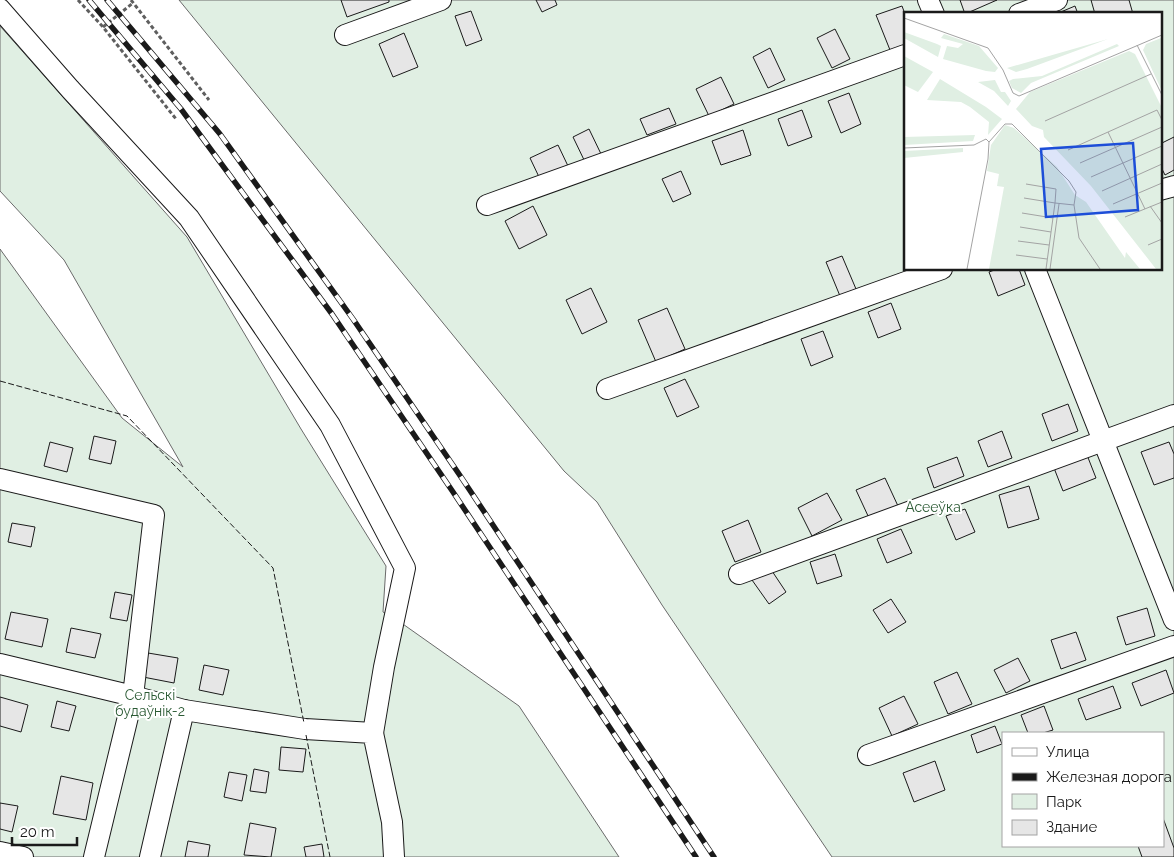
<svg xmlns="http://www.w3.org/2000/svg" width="1174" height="857" font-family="Raleway,sans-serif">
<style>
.green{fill:#e0efe3;stroke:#6a6a6a;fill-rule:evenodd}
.building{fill:#e6e6e6;stroke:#1a1a1a}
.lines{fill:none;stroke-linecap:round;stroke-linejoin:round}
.minor-casing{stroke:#1a1a1a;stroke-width:22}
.path{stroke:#5f5f5f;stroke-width:3;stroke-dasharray:4 2.5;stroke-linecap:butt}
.minor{stroke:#fff;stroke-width:20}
.rail-casing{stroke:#1a1a1a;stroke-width:5.5}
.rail{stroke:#fff;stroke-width:4;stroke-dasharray:11;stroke-linecap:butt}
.fence{stroke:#1a1a1a;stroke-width:1;stroke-dasharray:6 2.5;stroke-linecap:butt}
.labels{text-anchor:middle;stroke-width:4;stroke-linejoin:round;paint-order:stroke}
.park-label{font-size:14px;fill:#2b5a34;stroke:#fff}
.inset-road{fill:none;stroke:#a3a3a3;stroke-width:1}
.view{fill:#1d4ed8;fill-opacity:0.15;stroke:#1d4ed8;stroke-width:2.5}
.inset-edge{fill:none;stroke:#1a1a1a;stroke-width:2.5}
</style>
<rect width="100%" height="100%" fill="#fff"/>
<g class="green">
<path d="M179 0H1174V857H832L662 605 597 502 564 471ZM905 14H1160V269H905ZM1003 733H1163V846H1003Z"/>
<polygon points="0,26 187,237 301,429 386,566 383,612 400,622 519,706 619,857 0,857 0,249 122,418 183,467 64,260 0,191"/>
</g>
<g class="building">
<polygon points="341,0 389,0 389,2 347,17"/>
<polygon points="536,0 555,0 557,5 542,12"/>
<polygon points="960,0 997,0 965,14"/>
<polygon points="1091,0 1129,0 1133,14 1095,14"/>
<polygon points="902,6 905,14 905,45 890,50 876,15"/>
<polygon points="1075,6 1078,14 1056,14"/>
<polygon points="471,11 482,40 466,46 455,16"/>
<polygon points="835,29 850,59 832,68 817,38"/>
<polygon points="404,33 418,67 393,77 379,44"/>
<polygon points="770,48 785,80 768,88 753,57"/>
<polygon points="721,77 734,104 709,116 696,89"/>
<polygon points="849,93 861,124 841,133 828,101"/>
<polygon points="669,108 676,124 647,135 640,119"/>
<polygon points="802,110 812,137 788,146 778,119"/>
<polygon points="589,129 602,156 586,164 573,137"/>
<polygon points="743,130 751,155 721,165 712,141"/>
<polygon points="1174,137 1174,170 1165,175 1160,165 1160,144"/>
<polygon points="558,145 568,166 540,179 530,158"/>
<polygon points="681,171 691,194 673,202 662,179"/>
<polygon points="533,206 547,235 519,249 505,221"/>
<polygon points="842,256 856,289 840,296 826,262"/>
<polygon points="997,269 1019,269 1025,285 998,296 989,272"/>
<polygon points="591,288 607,322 582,334 566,300"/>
<polygon points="891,303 901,329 878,338 868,312"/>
<polygon points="667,308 685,349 656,362 638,320"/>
<polygon points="823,331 833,357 811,366 801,339"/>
<polygon points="685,379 699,407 677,417 664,388"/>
<polygon points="1068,404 1078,431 1052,441 1042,414"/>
<polygon points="1002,431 1012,458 988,467 978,441"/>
<polygon points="94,436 116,441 111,464 89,459"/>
<polygon points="50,442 73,448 67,472 44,466"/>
<polygon points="1169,442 1174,454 1174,478 1154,485 1141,452"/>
<polygon points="1087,455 1096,478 1063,491 1054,468"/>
<polygon points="957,457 964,476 934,488 927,468"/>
<polygon points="885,478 898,506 869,518 856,490"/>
<polygon points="1029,486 1039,519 1008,528 999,495"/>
<polygon points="827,493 842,520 812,536 798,508"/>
<polygon points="965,509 975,532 956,540 946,516"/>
<polygon points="748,520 761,552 735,562 722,531"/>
<polygon points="12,523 35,527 31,547 8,542"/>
<polygon points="901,529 912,553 887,563 877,539"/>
<polygon points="835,554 842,576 817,584 810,562"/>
<polygon points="770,568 786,592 769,604 752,580"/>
<polygon points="115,592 132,595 127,621 110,618"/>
<polygon points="891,599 906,622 888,633 873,610"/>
<polygon points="1147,608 1155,636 1126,645 1117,617"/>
<polygon points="11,612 48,619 42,647 5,639"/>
<polygon points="71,628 101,634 95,658 66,652"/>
<polygon points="1076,632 1086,660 1061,669 1051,640"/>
<polygon points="148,653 178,658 174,683 143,677"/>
<polygon points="1018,658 1030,681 1006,693 994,670"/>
<polygon points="204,665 229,670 223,695 199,690"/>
<polygon points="1166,670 1174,693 1141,706 1132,683"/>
<polygon points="957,672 972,704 948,714 934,682"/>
<polygon points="1113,686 1121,708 1086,720 1078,699"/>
<polygon points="904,696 918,724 892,736 879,708"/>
<polygon points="0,697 28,705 21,732 0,726"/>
<polygon points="57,701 76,706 69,731 51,727"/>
<polygon points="1044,706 1053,730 1043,733 1028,733 1021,715"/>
<polygon points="995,726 1002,744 977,753 971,735"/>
<polygon points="281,747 306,749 303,772 279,770"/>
<polygon points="935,761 945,790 914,802 903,773"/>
<polygon points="254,769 269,772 266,793 250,791"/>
<polygon points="229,772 247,775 242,801 224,797"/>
<polygon points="61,776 93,783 86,820 53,814"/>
<polygon points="0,803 18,806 12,832 0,829"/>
<polygon points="1163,818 1174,848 1174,857 1142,857 1138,846 1163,846"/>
<polygon points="250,823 276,828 271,857 244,855"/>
<polygon points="188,841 210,845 208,857 185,857"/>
<polygon points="322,844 324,857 306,857 304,847"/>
</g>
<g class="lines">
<defs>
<g id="minor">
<polyline points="928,0 934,14"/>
<polyline points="0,9 70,89 189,218 330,425 405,568 384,667 373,733"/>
<polyline points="1019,14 1057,0"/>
<polyline points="345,35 441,0"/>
<polyline points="1160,190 1174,186"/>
<polyline points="487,205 905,55"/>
<polyline points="1035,269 1174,620"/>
<polyline points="607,389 942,269"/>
<polyline points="0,479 154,515 133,696 0,664"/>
<polyline points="739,574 1174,415"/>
<polyline points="868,755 1174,646"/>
<polyline points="0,852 23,857"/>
<polyline points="94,857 133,696 184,710 305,729 373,733 392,822 394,857"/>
<polyline points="150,857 184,710"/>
</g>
</defs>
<use href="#minor" class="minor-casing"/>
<g class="path">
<polyline points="78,0 103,27 176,119"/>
<polyline points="131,0 209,100"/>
<polyline points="103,27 133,3"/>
</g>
<use href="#minor" class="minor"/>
<defs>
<g id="rail">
<polyline points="89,0 181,109 332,314 453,492 696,857"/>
<polyline points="107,0 220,134 353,319 461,477 714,857"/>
</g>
</defs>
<use href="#rail" class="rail-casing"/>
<use href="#rail" class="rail"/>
<g class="fence">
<polyline points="0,381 127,416 273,568 304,723"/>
<polyline points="306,735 330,857"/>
</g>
</g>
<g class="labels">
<g class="park-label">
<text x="933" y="512">Асееўка</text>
<text x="150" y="700">Сельскі<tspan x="150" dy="16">будаўнік-2</tspan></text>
</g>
</g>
<g transform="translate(904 12)">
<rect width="258" height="258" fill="#fff"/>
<path d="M0 20 33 32 37 34 34 45 0 26ZM40 22 75 34 94 56 91 60 82 59 39 47 43 34 54 36 59 32 37 26ZM257 26V77L239 38 242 32ZM204 27 123 57 112 60 103 56ZM213 32 215 34 127 71 117 81 108 76 105 69 109 67 138 64ZM225 39 231 42 257 94V257H252L187 174 140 125 139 118 128 114 112 97 126 80ZM0 44 29 60 14 80 0 73ZM36 67 82 95 98 107 84 123 85 110 66 95 57 90 23 88ZM91 68 97 80H101L107 89 104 94 90 79 74 70ZM101 113 110 116 153 155 171 183 182 190 221 246 222 240 236 257H85L100 175 93 174 95 162 83 159 87 133ZM71 123 69 129 0 133V125ZM59 136V140L0 146V139Z" fill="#e0efe3"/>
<path class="inset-road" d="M0 6 84 36 99 58 109 81 115 84 258 23M233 33 258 83M141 109 247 62M204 120 241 197M0 136 70 133 82 127 85 130 101 112H108L165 169 172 180 170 193M164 138 253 98 258 108M176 151 258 115M187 165 258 134M198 179 258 152M120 186 151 191 152 177 122 172M209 192 258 171M246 194 258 211M118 201 149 206M221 205 258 190M116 215 147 220M114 229 145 233M244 233 258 227M112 243 143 247M63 257 84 147 85 130M142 257 151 191 170 193 175 226 196 257M146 257 155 192"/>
<path class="view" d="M229 131 234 198 142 205 137 137Z"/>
<rect width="258" height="258" class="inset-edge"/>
</g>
<rect x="1002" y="732" width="162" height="115" fill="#ffffff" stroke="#a3a3a3"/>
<rect x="1012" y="748" width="25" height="8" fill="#ffffff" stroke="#a3a3a3"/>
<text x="1046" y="757" font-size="15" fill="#1a1a1a">Улица</text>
<rect x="1012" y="773" width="25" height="8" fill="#1a1a1a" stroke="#a3a3a3"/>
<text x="1046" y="782" font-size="15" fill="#1a1a1a">Железная дорога</text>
<rect x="1012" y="794" width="25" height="15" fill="#e0efe3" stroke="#a3a3a3"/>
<text x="1046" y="807" font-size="15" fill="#1a1a1a">Парк</text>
<rect x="1012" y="820" width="25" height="15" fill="#e6e6e6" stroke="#a3a3a3"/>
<text x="1046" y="832" font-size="15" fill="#1a1a1a">Здание</text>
<path d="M12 837v8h65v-8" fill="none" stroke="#1a1a1a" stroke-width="2.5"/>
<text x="20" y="837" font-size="15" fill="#1a1a1a" stroke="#ffffff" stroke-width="4" paint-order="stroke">20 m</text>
</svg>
